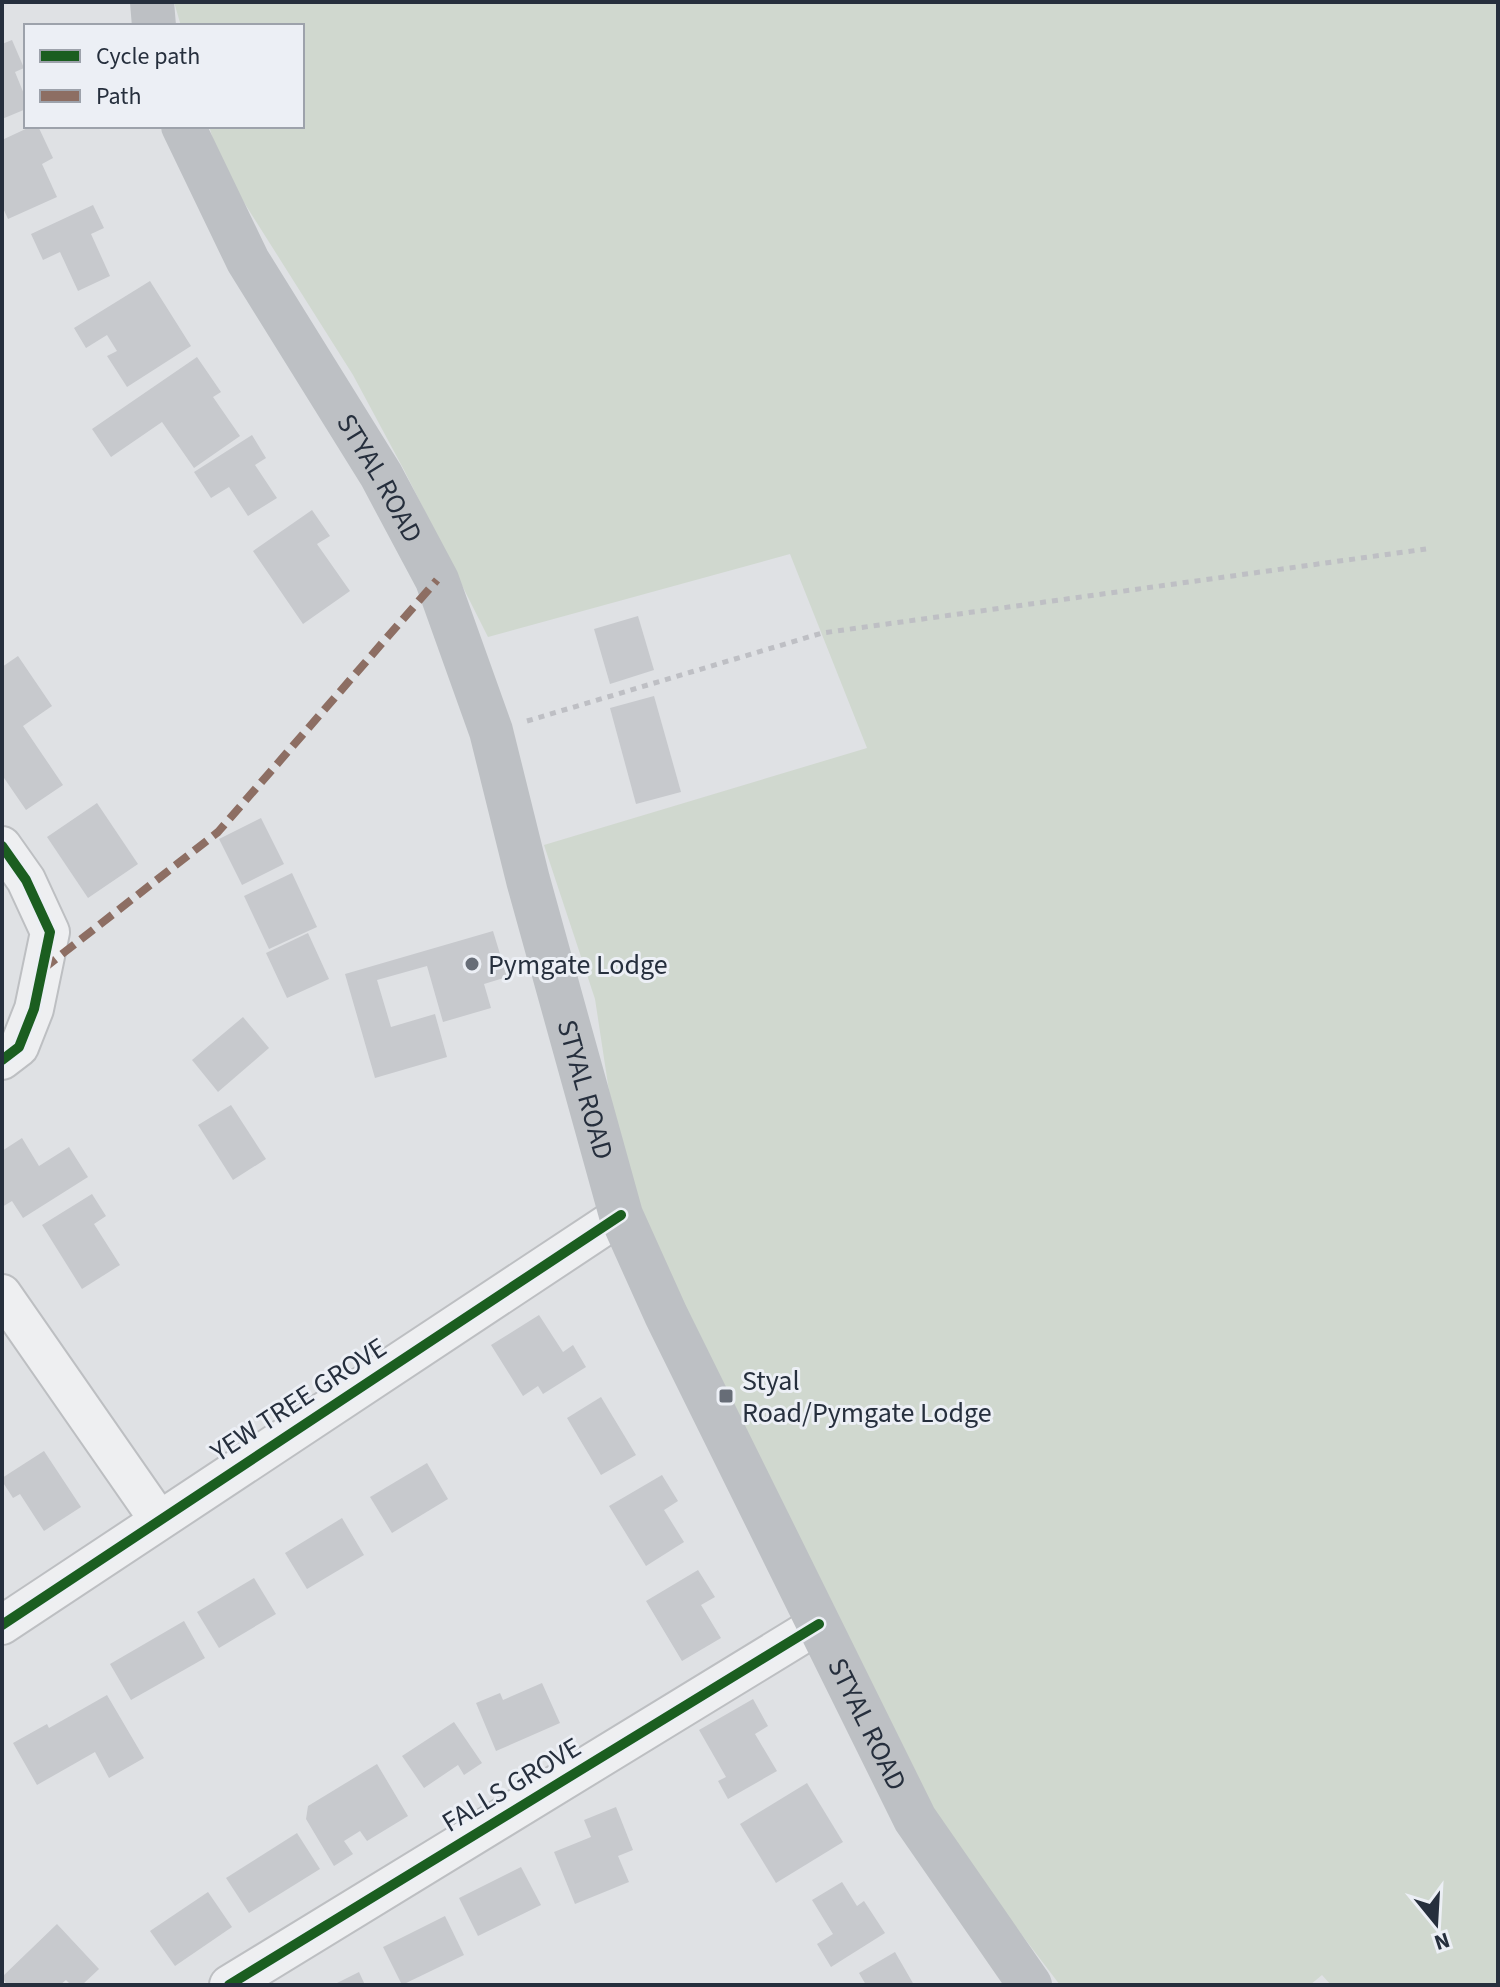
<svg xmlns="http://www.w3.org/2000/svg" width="1500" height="1987" font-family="'Source Sans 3',sans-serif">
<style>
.green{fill:#d0d8cf}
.building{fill:#c7c9cd}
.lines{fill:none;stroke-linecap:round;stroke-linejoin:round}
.street-casing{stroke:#bdbfc2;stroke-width:42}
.path{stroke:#bebfc4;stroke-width:5;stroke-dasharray:6 6;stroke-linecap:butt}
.street{stroke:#eeeff1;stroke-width:38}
.secondary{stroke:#bdc0c4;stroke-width:44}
.quiet{stroke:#8d6e63;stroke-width:8;stroke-dasharray:16 8;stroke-linecap:butt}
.cycleway-casing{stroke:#eceff5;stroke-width:15}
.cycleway{stroke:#1b5e20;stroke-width:10}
.poi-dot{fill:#676d77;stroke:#eceff5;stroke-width:3}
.labels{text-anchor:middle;stroke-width:6;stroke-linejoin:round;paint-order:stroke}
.street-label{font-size:28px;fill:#262f3d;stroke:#eceff5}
.poi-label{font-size:28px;fill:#262f3d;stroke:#eceff5;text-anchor:start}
</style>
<rect width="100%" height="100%" fill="#dfe1e4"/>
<polygon class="green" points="174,2 1498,2 1498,1985 1331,1985 1322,1975 1310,1985 1060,1985 942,1830 793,1536 638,1206 609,1091 595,999 544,845 867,748 790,554 488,637 404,470 353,375 221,166 209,126 302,126 302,26 181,26"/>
<g class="building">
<polygon points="12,40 24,68 15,72 26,99 26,109 2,119 2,44"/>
<polygon points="32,126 38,126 53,158 42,164 57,197 8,219 2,206 2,140"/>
<polygon points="93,205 104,228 91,234 110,276 78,291 60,252 43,260 31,234"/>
<polygon points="150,281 191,346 127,387 107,356 117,351 107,335 86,348 74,328"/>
<polygon points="197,357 221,392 213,397 240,436 194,468 162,422 111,457 92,429"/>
<polygon points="252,435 266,458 255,465 277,498 248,516 229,487 211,498 194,472"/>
<polygon points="312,510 330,536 317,544 350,591 303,624 253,551"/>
<polygon points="638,616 654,670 610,684 594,629"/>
<polygon points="18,656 52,706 23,726 63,785 26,810 2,775 2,667"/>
<polygon points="654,696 681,792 636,804 610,708"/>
<polygon points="97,803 138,864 88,898 47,837"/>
<polygon points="261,818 284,864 242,885 219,839"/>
<polygon points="292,873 317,927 269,949 244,896"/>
<polygon points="493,931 507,977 484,984 491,1008 443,1022 427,966 377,980 391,1027 435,1014 447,1057 375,1078 345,974"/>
<polygon points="308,933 329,979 287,998 266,953"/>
<polygon points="243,1017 269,1048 218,1092 192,1060"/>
<polygon points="231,1105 266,1159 233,1180 198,1125"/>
<polygon points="22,1138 39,1166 69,1147 88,1177 23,1218 12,1201 2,1207 2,1151"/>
<polygon points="92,1194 106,1216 94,1224 120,1265 82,1289 42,1225"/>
<polygon points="539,1315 563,1352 573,1345 586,1367 543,1394 538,1386 523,1396 491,1345"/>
<polygon points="601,1397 636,1455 601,1475 567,1418"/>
<polygon points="44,1451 81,1507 44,1531 20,1494 13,1498 2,1481 2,1478"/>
<polygon points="427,1463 448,1499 392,1533 370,1497"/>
<polygon points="662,1475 678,1501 664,1510 684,1542 646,1566 609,1506"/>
<polygon points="342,1518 364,1555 307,1589 285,1553"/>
<polygon points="698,1570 715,1597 701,1605 721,1638 682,1661 646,1601"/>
<polygon points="254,1578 276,1614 219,1648 197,1612"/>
<polygon points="184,1621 205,1658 131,1700 110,1664"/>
<polygon points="542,1683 560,1723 496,1751 476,1703 500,1693 503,1700"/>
<polygon points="107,1695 144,1758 109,1778 95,1752 37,1785 13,1743 47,1724 49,1728"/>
<polygon points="753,1699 768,1726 755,1734 777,1771 728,1799 718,1781 726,1777 699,1730"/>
<polygon points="454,1722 482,1763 464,1775 458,1765 424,1788 402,1756"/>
<polygon points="377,1764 408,1816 367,1841 360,1831 344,1841 353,1854 334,1866 306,1819 308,1806"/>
<polygon points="807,1783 843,1842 776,1883 740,1824"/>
<polygon points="616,1807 633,1850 618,1856 629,1882 575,1904 554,1852 591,1837 584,1820"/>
<polygon points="297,1833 320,1869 249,1913 226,1878"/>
<polygon points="521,1867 541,1905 478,1936 459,1898"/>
<polygon points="842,1882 857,1906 864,1901 885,1933 831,1967 817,1944 833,1934 812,1900"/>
<polygon points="208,1892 232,1927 175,1966 150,1931"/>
<polygon points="445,1916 464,1955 402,1985 383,1947"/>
<polygon points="57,1924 99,1969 82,1985 71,1985 66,1980 60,1985 7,1985 2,1977"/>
<polygon points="895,1952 914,1985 866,1985 859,1973"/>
<polygon points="359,1972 365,1985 333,1985"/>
</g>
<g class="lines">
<defs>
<g id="street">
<polyline points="2,846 26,880 50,932 34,1009 19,1047 2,1060"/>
<polyline points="2,1294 159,1520"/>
<polyline points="2,1625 621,1215"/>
<polyline points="229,1985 819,1624"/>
</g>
</defs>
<use href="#street" class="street-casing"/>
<polyline class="path" points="527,721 822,633 1426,549"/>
<use href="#street" class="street"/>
<g class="secondary">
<polyline points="152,2 154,26"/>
<path id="s1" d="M183 126 248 261 381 475 437 580 491 731 528 880 621 1215 666 1315 915 1819 1030 1985"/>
</g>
<polyline class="quiet" points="43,969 218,832 437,580"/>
<defs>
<g id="cycleway">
<polyline points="2,846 26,880 50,932 34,1009 19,1047 2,1060"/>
<polyline points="2,1625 621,1215"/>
<polyline points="229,1985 819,1624"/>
</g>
</defs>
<use href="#cycleway" class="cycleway-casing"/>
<use href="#cycleway" class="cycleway"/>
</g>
<g class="poi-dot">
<circle cx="472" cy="964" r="8"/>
<rect x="718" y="1388" width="16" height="16" rx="4"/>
</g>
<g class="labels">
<g class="street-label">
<text dy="10" stroke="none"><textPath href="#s1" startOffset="404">STYAL ROAD</textPath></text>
<text dy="10" stroke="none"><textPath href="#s1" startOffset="1052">STYAL ROAD</textPath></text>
<text transform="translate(298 1399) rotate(-33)" y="10">YEW TREE GROVE</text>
<text dy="10" stroke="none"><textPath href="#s1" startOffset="1748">STYAL ROAD</textPath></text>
<text transform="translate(511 1784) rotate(-31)" y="10">FALLS GROVE</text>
</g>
<g class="poi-label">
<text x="488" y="974">Pymgate Lodge</text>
<text x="742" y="1390">Styal<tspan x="742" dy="32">Road/Pymgate Lodge</tspan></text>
</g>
</g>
<rect width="1500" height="1987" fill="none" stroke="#262f3d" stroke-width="8"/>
<rect x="24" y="24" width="280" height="104" fill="#eceff5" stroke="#9da2ab" stroke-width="2"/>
<rect x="40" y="50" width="40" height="12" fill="#1b5e20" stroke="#9da2ab" stroke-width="2"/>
<text x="96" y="64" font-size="24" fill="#262f3d">Cycle path</text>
<rect x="40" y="90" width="40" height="12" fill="#8d6e63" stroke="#9da2ab" stroke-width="2"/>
<text x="96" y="104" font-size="24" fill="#262f3d">Path</text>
<g transform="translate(1436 1923) rotate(162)" stroke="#eceff5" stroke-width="6" paint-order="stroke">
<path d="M0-6L14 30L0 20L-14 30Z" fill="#262f3d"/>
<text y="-12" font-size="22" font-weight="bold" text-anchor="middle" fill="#262f3d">N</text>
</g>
</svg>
